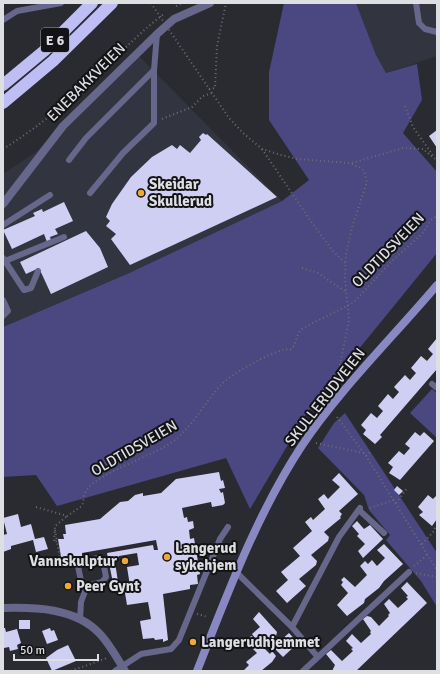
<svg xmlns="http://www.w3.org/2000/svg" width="440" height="674" font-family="Signika,sans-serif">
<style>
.built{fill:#32343f}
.green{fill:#4a4781}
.building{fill:#cfcff4}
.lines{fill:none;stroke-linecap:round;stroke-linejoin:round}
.path{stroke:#6d6d73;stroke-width:2;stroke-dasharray:1 3;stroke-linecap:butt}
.lane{stroke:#67678b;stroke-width:6}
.street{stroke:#67678b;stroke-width:8}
.secondary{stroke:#8988c2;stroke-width:8}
.highway{stroke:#bebef4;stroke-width:12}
.path-bridge{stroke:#6d6d73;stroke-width:2;stroke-dasharray:1 3;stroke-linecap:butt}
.poi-dot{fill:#eda83b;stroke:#131316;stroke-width:1.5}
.labels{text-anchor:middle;stroke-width:4;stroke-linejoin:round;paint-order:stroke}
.shield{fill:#131316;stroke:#a1a2a6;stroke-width:1}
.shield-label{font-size:14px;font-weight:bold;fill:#dedfe3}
.street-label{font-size:15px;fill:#dedfe3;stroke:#131316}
.poi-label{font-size:15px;font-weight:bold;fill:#dedfe3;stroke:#131316;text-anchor:start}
</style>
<rect width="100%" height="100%" fill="#2a2a31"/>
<g class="built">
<polygon points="356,3 437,3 437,56 386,73 376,55"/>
<polygon points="136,53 282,201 127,274 3,327 3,174 36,152"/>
</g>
<g class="green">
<polygon points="284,3 356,3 376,55 386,73 417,64 422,100 403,133 437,172 437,253 306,414 250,509 226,458 57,506 36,475 3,477 3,327 127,274 282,201 309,180 269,120 269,72"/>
<polygon points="432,389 437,393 437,438 410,413"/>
<polygon points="345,413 437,553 437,607 421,581 386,540 390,535 369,510 364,495 318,448 334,423"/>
</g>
<g class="building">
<polygon points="437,130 437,148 429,136"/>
<polygon points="203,133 206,135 207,134 277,197 130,265 111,239 116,234 106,226 110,221 106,217 112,204 131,177 152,157 172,145 177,149 180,145 190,153 201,140 199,137"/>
<polygon points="64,202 73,221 55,229 58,234 50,237 51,240 47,242 44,234 12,249 3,230 35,216 33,213 42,209 43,212"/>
<polygon points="86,231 100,248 108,267 51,294 39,268 26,274 20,262"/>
<polygon points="437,338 437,369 380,435 382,437 375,444 363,434 366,430 361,425 371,413 377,418 383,411 378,406 388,394 393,399 399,392 394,387 405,375 410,380 416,373 411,368 421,356 427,361 433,354 428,349"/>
<polygon points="415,432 420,436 424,432 434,441 400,480 389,473 393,467 388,463 399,451 404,455 410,448 405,444"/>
<polygon points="219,472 221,481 223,480 225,488 219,489 221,493 223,492 225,503 223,505 212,507 211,502 182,508 184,518 187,517 188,522 193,521 194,528 189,530 190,539 194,538 200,574 197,575 198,584 190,585 190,589 163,594 168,640 163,642 163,639 155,640 154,638 143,639 140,621 151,619 148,602 127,605 124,587 130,586 127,567 139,565 137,553 119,556 115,562 118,582 113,583 107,553 153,545 154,550 158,550 156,540 82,553 82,556 61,557 58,539 64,539 63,534 66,534 65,525 100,519 120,502 128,501 135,495 143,493 143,496 161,493 176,479"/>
<polygon points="339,473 358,494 339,511 342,514 340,517 341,518 324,532 329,537 328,541 311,555 317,561 316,565 299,579 306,586 287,603 276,591 288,580 281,572 300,556 293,548 312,531 305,522 311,517 313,520 325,509 318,499 324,494 328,499 340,487 332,480"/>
<polygon points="397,486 403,491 399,495 394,490"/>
<polygon points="428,495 433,499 437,495 437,519 432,526 419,515 423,512 418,507"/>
<polygon points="18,514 21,527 31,524 35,539 44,537 48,549 36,552 33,540 11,546 11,549 3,552 3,535 7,534 3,518"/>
<polygon points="357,521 364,529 370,525 383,539 363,558 358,551 365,544 357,536 359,534 352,526"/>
<polygon points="384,544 403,564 384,581 379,588 365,599 364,603 347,616 337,605 348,593 341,585 343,582 341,580 344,577 355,587 367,575 360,566 365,561 368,564 372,560 377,566 385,558 377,550"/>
<polygon points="407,582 427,603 356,671 332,671 335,665 326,654 331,650 342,661 353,651 351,649 353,648 346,641 352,634 361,643 371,634 370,632 371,631 363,619 367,616 371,617 379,626 389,616 388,615 390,613 384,604 389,599 398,608 408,599 406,597 408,596 401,588"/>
<polygon points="259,612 277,632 276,636 263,647 270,654 272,651 276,656 272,662 261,671 243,671 249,665 246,662 257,653 249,645 251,643 248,640 251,636 255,638 252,634 260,627 253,619"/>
<rect x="19" y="620" width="11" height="9"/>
<polygon points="3,628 5,628 6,632 17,629 21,643 17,645 18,649 10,651 9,647 4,648"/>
<polygon points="50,628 51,631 54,630 58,640 47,644 42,631"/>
<polygon points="289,633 298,643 283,657 273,647"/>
<polygon points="68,645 76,661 52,671 46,658 57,650"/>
</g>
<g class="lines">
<g class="path">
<polyline points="176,6 183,3"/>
<polyline points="180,46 229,118 243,133 262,149 281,155 298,159 349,163 361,168 364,171 367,182 352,227 346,254 345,279 349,320 336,384"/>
<polyline points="209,89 215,88 217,46 226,3"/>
<polyline points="405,106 413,127 434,157"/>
<polyline points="162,119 192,107 203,96 212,93"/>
<path d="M3 149C39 127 72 99 103 69 123 51 142 30 164 14"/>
<polyline points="262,149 312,223 333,251 345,263"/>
<path d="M352 163 403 148 424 149C428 155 433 156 437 161"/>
<polyline points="302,268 318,273 346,292"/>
<polyline points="337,417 366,456 437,570"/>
<polyline points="316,443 364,453"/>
<polyline points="366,456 371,451"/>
<polyline points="396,503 407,488"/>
<path d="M36 507 67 516 82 506C84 501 83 496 86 491 98 472 155 456 175 440 194 424 204 404 220 386 229 375 269 353 283 350 286 349 289 350 292 349 297 341 296 334 303 328L353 303 393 260 422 234 431 220 437 216"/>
<polyline points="370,508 394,500"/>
<polyline points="66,517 55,526 54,542 57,541 61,566 64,565 64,558 72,561"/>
<polyline points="55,530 57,541"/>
<polyline points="422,544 434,531 435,527"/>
<polyline points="414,566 428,554"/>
<polyline points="416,573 437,577"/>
<polyline points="197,614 208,617"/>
<polyline points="71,671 107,658"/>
</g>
<g class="lane">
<polyline points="416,3 419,23 425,29 437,32"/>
<polyline points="3,20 17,11 61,3"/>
<polyline points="69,160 86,138 154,70"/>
<polyline points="90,193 123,153 154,123 154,70 157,34"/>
<polyline points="3,225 50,195"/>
<polyline points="3,258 24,290 31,288 38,271"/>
<polyline points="5,261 64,237"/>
<polyline points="3,300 8,311 3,316"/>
<polyline points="432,384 437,388"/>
<polyline points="359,510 384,533"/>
<polygon points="98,558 103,561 106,577 102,582 87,586 81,581 78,566 81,562"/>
<polyline points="236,572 292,627 317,656"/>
<polyline points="80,620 81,602 87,586"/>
<polyline points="292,627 339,537 360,508"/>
<polyline points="115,671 141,654 171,649 179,640 220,539 228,527"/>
<polyline points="303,671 409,572"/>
</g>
<g class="street">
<polyline points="3,204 63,126 157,34 174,19 210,3"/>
<path d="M3 608C35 607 75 608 99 633 109 643 117 658 125 671"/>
</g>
<path class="secondary" d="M197 671C227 595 256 516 301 447 338 391 393 337 437 285"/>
<g class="highway">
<polyline points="3,85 44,51 92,3"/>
<polyline points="3,103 53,61 112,3"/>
</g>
<polyline class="path-bridge" points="151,3 180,46"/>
</g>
<g class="poi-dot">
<circle cx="141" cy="193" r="4"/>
<circle cx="167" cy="557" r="4"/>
<circle cx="125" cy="561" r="4"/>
<circle cx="68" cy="586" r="4"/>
<circle cx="193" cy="642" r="4"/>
</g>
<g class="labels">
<rect class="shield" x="41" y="28" width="28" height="24" rx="3"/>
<g class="shield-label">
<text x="55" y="45">E 6</text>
</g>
<g class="street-label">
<text transform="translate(86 82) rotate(-45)" y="5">ENEBAKKVEIEN</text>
<text transform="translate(388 250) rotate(-46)" y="5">OLDTIDSVEIEN</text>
<text transform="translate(325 397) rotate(-52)" y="5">SKULLERUDVEIEN</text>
<text transform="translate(134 448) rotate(-30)" y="5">OLDTIDSVEIEN</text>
</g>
<g class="poi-label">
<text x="149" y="189">Skeidar<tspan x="149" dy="17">Skullerud</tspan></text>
<text x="175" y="553">Langerud<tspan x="175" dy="17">sykehjem</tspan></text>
<text x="117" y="566" text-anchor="end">Vannskulptur</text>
<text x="76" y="591">Peer Gynt</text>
<text x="201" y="647">Langerudhjemmet</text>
</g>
</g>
<rect width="440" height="674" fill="none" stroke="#dedfe3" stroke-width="8"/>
<path d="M14 654v6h84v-6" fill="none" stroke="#dedfe3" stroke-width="2"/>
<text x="20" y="654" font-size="12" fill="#dedfe3" stroke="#131316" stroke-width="3" paint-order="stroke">50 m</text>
</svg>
